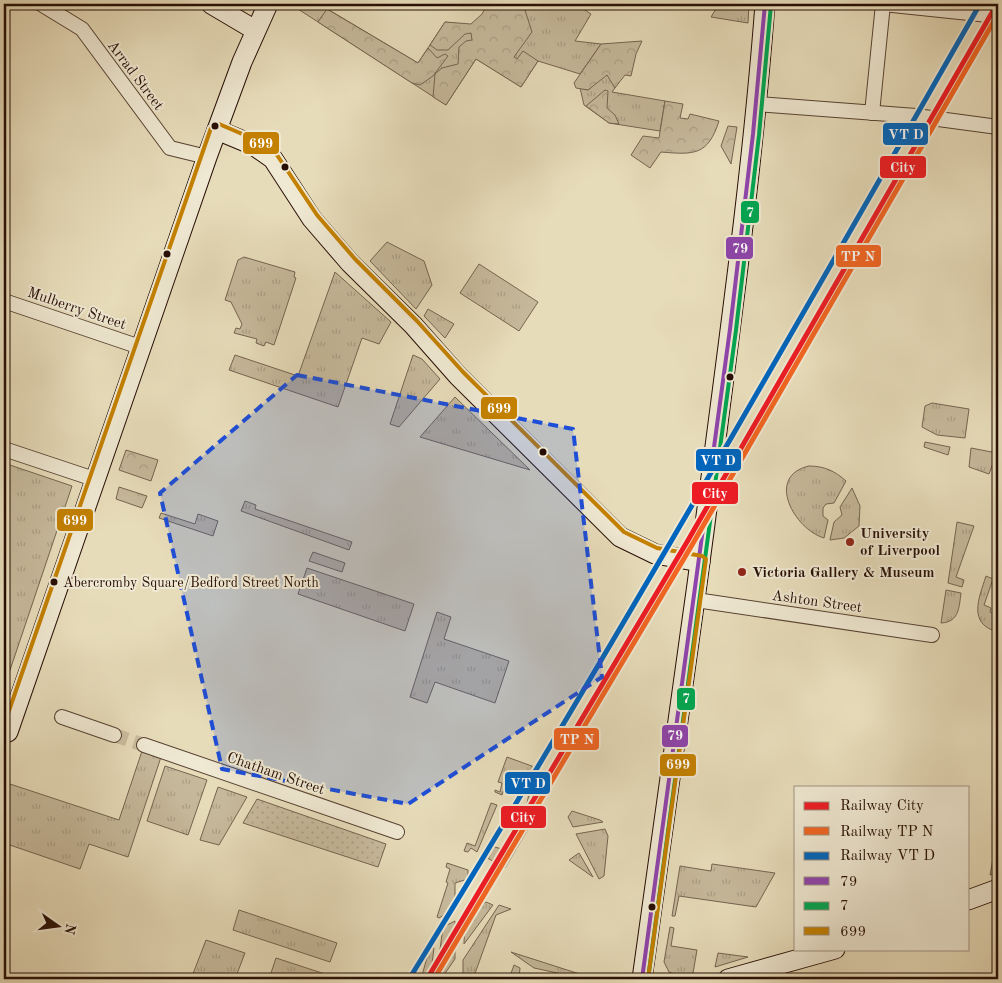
<svg xmlns="http://www.w3.org/2000/svg" width="1002" height="983" font-family="'Old Standard TT',serif">
<style>
.grass{fill:url(#grass-tufts);stroke:#766450}
.forest{fill:url(#forest-crowns);stroke:#766450}
.garden{fill:url(#garden-dots);stroke:#766450}
.lines{fill:none;stroke-linecap:round;stroke-linejoin:round}
.street-tunnel{stroke:#cabd9f;stroke-width:14;stroke-dasharray:14 7;stroke-linecap:butt}
.street-casing{stroke:#574232;stroke-width:16}
.secondary-casing{stroke:#270e05;stroke-width:21}
.street{stroke:#efe8d2;stroke-width:14}
.secondary{stroke:#efe8d2;stroke-width:19}
.bus-1-casing{stroke:#efe8d2;stroke-width:8}
.bus-2-casing{stroke:#efe8d2;stroke-width:8}
.bus-3-casing{stroke:#efe8d2;stroke-width:8}
.bus-1{stroke:#8e44ad;stroke-width:4}
.bus-2{stroke:#00a651;stroke-width:4}
.bus-3{stroke:#c38001;stroke-width:4}
.rail-1-casing{stroke:#efe8d2;stroke-width:9}
.rail-2-casing{stroke:#efe8d2;stroke-width:9}
.rail-3-casing{stroke:#efe8d2;stroke-width:9}
.rail-1{stroke:#ed1c24;stroke-width:5}
.rail-2{stroke:#f26522;stroke-width:5}
.rail-3{stroke:#0065bd;stroke-width:5}
.marked{fill:#1d4ed8;fill-opacity:0.2;stroke:#1d4ed8;stroke-width:4;stroke-dasharray:10 6;stroke-linejoin:round}
.bus-dot{fill:#270e05;stroke:#efe8d2;stroke-width:2}
.poi-dot{fill:#8f2418;stroke:#efe8d2;stroke-width:2}
.labels{text-anchor:middle;stroke-width:4;stroke-linejoin:round;paint-order:stroke}
.bus-label{font-size:14px;fill:#270e05;stroke:#efe8d2;text-anchor:start}
.street-label{font-size:15px;fill:#270e05;stroke:#efe8d2}
.poi-label{font-size:15px;font-weight:bold;fill:#270e05;stroke:#efe8d2;text-anchor:start}
.line-badge{stroke:#efe8d2;stroke-width:2}
.badge-label{font-size:14px;text-anchor:middle;font-weight:bold;fill:#fff}
</style>
<defs>
<pattern id="grass-tufts" width="24" height="20" patternUnits="userSpaceOnUse" patternTransform="scale(1.25)"><rect width="24" height="20" fill="#c6b99b"/><path d="M3 7l-1-3M5 7V3M7 7l1-3M15 17l-1-3M17 17v-4M19 17l1-3" fill="none" stroke="#aa9e84"/></pattern>
<pattern id="forest-crowns" width="20" height="18" patternUnits="userSpaceOnUse" patternTransform="scale(1.25)"><rect width="20" height="18" fill="#c6b99b"/><path d="M2 6a3 3 0 1 1 6 0M12 15a3 3 0 1 1 6 0" fill="none" stroke="#aa9e84"/></pattern>
<pattern id="garden-dots" width="8" height="8" patternUnits="userSpaceOnUse" patternTransform="scale(1.25)"><rect width="8" height="8" fill="#c6b99b"/><path d="M2 2h.1M6 6h.1" fill="none" stroke="#aa9e84" stroke-width="1.8" stroke-linecap="round"/></pattern>
</defs>
<rect width="100%" height="100%" fill="#e7dcba"/>
<filter id="stains"><feTurbulence type="fractalNoise" baseFrequency=".004" numOctaves="4"/><feColorMatrix values="0 0 0 0 .2 0 0 0 0 .09 0 0 0 0 .02 0 0 0 .5 -.17"/></filter>
<radialGradient id="worn" r=".72"><stop offset=".6" stop-color="#630" stop-opacity="0"/><stop offset="1" stop-color="#630" stop-opacity=".3"/></radialGradient>
<g class="grass">
<polygon points="300,4 319,4 418,63 445,22 487,27 492,4 576,4 591,14 575,41 601,44 580,74 538,61 521,87 476,59 446,105 298,9"/>
<polygon points="719,4 749,4 748,23 711,17"/>
<polygon points="605,75 609,76 615,88 612,92 665,101 660,131 609,123 584,105 580,88 588,90"/>
<polygon points="387,242 424,261 432,285 416,309 370,261"/>
<polygon points="244,257 295,272 294,277 296,278 274,345 266,342 264,346 256,343 257,339 234,333 236,328 240,329 242,324 231,302 225,300 238,260"/>
<polygon points="479,264 538,302 519,331 460,293"/>
<polygon points="335,272 391,322 379,344 362,338 338,407 229,370 235,355 298,376"/>
<polygon points="428,309 454,324 445,338 424,316"/>
<polygon points="413,355 422,359 440,379 399,427 390,424"/>
<polygon points="455,397 530,470 420,437"/>
<polygon points="932,403 969,409 965,438 937,435 922,427 925,406"/>
<polygon points="925,442 950,447 948,455 924,447"/>
<polygon points="971,448 997,453 989,474 969,467"/>
<polygon points="4,463 72,486 6,682 4,681"/>
<path d="M809 466C824 466 835 471 846 481L834 503 826 504 823 508V516L828 520 824 538C794 529 765 476 809 466Z"/>
<polygon points="119,487 147,496 142,508 116,499"/>
<polygon points="852,488 860,506 859,526 844,538 830,540 834,522 842,515 840,507"/>
<polygon points="245,501 256,505 255,509 352,542 349,550 241,511"/>
<polygon points="161,513 195,524 198,514 218,521 213,536 159,518"/>
<polygon points="957,522 974,526 956,577 964,580 962,587 948,583"/>
<polygon points="313,552 345,563 342,572 309,561"/>
<polygon points="307,568 414,604 405,631 298,594"/>
<path d="M986 576 993 579 984 605 991 608 990 612 998 615V632C967 624 979 598 986 576Z"/>
<path d="M946 590 961 593C959 608 959 622 941 623Z"/>
<polygon points="437,612 451,617 444,639 509,661 495,703 435,682 427,703 410,697"/>
<polygon points="142,751 161,757 128,857 89,844 80,869 4,843 4,794 7,783 119,820"/>
<polygon points="507,757 537,768 538,775 512,778 512,786 504,789 502,795 495,792 495,790 500,792 502,783 498,782"/>
<polygon points="165,766 207,780 188,835 147,821"/>
<polygon points="218,787 247,797 219,845 200,840"/>
<polygon points="540,793 541,807 505,868 482,855 488,845 512,852 533,805 527,803 529,794"/>
<polygon points="491,803 497,805 477,852 471,848 468,852 464,851 467,843 475,846"/>
<polygon points="572,811 600,820 603,822 573,827 568,817"/>
<polygon points="605,829 608,836 604,876 599,879 576,834"/>
<polygon points="998,832 998,872 990,875"/>
<polygon points="579,853 593,877 569,860"/>
<polygon points="447,863 468,870 468,879 455,883 455,909 439,918 437,917 448,883 446,882 450,869 446,867"/>
<polygon points="712,864 775,873 756,907 679,896 675,916 672,916 680,866 711,871"/>
<polygon points="486,902 493,905 464,944 465,914"/>
<polygon points="499,905 511,909 496,915 473,979 463,979 463,960"/>
<polygon points="239,910 337,943 330,962 233,930"/>
<polygon points="455,921 455,959 441,979 436,979 443,927"/>
<polygon points="670,927 674,928 671,946 697,950 693,973 681,977 669,972 664,962"/>
<polygon points="206,940 245,953 235,979 191,979"/>
<polygon points="430,947 434,948 430,979 421,979"/>
<polygon points="511,952 589,977 585,979 534,968"/>
<polygon points="718,953 748,957 715,967"/>
<polygon points="276,958 328,975 326,979 269,979"/>
<polygon points="514,965 520,968 519,979 509,979"/>
</g>
<g class="forest">
<polygon points="487,4 523,4 532,32 514,57 517,59 523,51 538,61 521,87 476,59 446,105 433,97 435,74 442,68 458,64 459,47 466,41 472,40 471,33 465,34 448,50 437,50 430,45 445,22 471,24 482,14"/>
<polygon points="327,9 418,63 428,48 437,58 445,54 448,56 433,76 420,85 412,83 318,22"/>
<polygon points="642,41 636,54 631,76 625,75 615,88 607,75 588,90 576,88 574,83 601,44"/>
<polygon points="605,90 608,91 607,108 615,115 619,124 609,123 586,106"/>
<path d="M665 101 683 104 680 118 688 119 690 114 719 121C708 155 695 155 661 152L650 168 631 155 643 136 659 138Z"/>
<polygon points="728,126 737,127 731,164 721,146"/>
<polygon points="126,450 158,460 151,481 119,470"/>
</g>
<polygon class="garden" points="257,799 386,844 378,867 243,823"/>
<g class="lines">
<polyline class="street-tunnel" points="114,735 144,745"/>
<defs>
<g id="street">
<polyline points="41,4 82,29 170,148 207,157"/>
<polyline points="757,104 916,116 998,127"/>
<polyline points="872,113 883,4 998,16"/>
<polyline points="4,301 140,347"/>
<polyline points="4,449 94,479"/>
<polyline points="696,600 932,635"/>
<polyline points="62,717 114,735"/>
<polyline points="144,745 397,832"/>
</g>
<g id="secondary">
<polyline points="211,4 255,30"/>
<polyline points="217,130 253,145 273,159 312,219 350,263 413,325 458,376 620,537 655,554 700,562"/>
<polyline points="8,732 207,157 242,62 268,4"/>
<polyline points="968,900 998,889"/>
<path d="M642 979C664 828 685 676 705 524 727 351 752 178 765 4"/>
<polyline points="728,979 835,949"/>
</g>
</defs>
<use href="#street" class="street-casing"/>
<use href="#secondary" class="secondary-casing"/>
<use href="#street" class="street"/>
<use href="#secondary" class="secondary"/>
<defs>
<polyline id="bus-1" points="642,979 730,329 753,134 765,4"/>
<polyline id="bus-2" points="648,979 736,330 759,135 771,5"/>
<polyline id="bus-3" points="4,725 211,128 219,124 256,140 277,155 317,215 355,259 417,321 463,372 624,532 657,548 702,556 706,559 648,979"/>
</defs>
<use href="#bus-1" class="bus-1-casing"/>
<use href="#bus-2" class="bus-2-casing"/>
<use href="#bus-3" class="bus-3-casing"/>
<use href="#bus-1" class="bus-1"/>
<use href="#bus-2" class="bus-2"/>
<use href="#bus-3" class="bus-3"/>
<defs>
<polyline id="rail-1" points="427,979 687,542 997,4"/>
<polyline id="rail-2" points="434,979 692,545 998,14"/>
<path id="rail-3" d="M411 976C608 656 794 330 980 4"/>
</defs>
<use href="#rail-1" class="rail-1-casing"/>
<use href="#rail-2" class="rail-2-casing"/>
<use href="#rail-3" class="rail-3-casing"/>
<use href="#rail-1" class="rail-1"/>
<use href="#rail-2" class="rail-2"/>
<use href="#rail-3" class="rail-3"/>
</g>
<path class="marked" d="M297 375 573 429 602 677 408 804 222 769 160 493Z"/>
<g class="bus-dot">
<circle cx="215" cy="126" r="4.5"/>
<circle cx="285" cy="167" r="4.5"/>
<circle cx="167" cy="254" r="4.5"/>
<circle cx="730" cy="377" r="4.5"/>
<circle cx="543" cy="452" r="4.5"/>
<circle cx="54" cy="582" r="4.5"/>
<circle cx="652" cy="907" r="4.5"/>
</g>
<g class="poi-dot">
<circle cx="850" cy="542" r="5"/>
<circle cx="742" cy="572" r="5"/>
</g>
<g class="labels">
<g class="bus-label">
<text x="63" y="587">Abercromby Square/Bedford Street North</text>
</g>
<g class="street-label">
<text transform="translate(136 75) rotate(53)" y="5">Arrad Street</text>
<text transform="translate(77 308) rotate(19)" y="5">Mulberry Street</text>
<text transform="translate(817 601) rotate(8)" y="5">Ashton Street</text>
<text transform="translate(276 773) rotate(19)" y="5">Chatham Street</text>
</g>
<g class="poi-label">
<text x="860" y="538">University<tspan x="860" dy="17">of Liverpool</tspan></text>
<text x="752" y="577">Victoria Gallery &amp; Museum</text>
</g>
</g>
<g class="line-badge">
<rect x="882" y="122" width="47" height="24" rx="5" fill="#0065bd"/>
<rect x="242" y="131" width="38" height="24" rx="5" fill="#c38001"/>
<rect x="879" y="155" width="48" height="24" rx="5" fill="#ed1c24"/>
<rect x="740" y="200" width="20" height="24" rx="5" fill="#00a651"/>
<rect x="725" y="236" width="29" height="24" rx="5" fill="#8e44ad"/>
<rect x="835" y="244" width="47" height="24" rx="5" fill="#f26522"/>
<rect x="480" y="396" width="38" height="24" rx="5" fill="#c38001"/>
<rect x="695" y="448" width="47" height="24" rx="5" fill="#0065bd"/>
<rect x="691" y="481" width="48" height="24" rx="5" fill="#ed1c24"/>
<rect x="56" y="508" width="38" height="24" rx="5" fill="#c38001"/>
<rect x="676" y="687" width="20" height="24" rx="5" fill="#00a651"/>
<rect x="661" y="724" width="28" height="24" rx="5" fill="#8e44ad"/>
<rect x="553" y="727" width="47" height="24" rx="5" fill="#f26522"/>
<rect x="659" y="753" width="38" height="24" rx="5" fill="#c38001"/>
<rect x="504" y="771" width="47" height="24" rx="5" fill="#0065bd"/>
<rect x="500" y="805" width="47" height="24" rx="5" fill="#ed1c24"/>
</g>
<g class="badge-label">
<text x="906" y="139">VT D</text>
<text x="261" y="148">699</text>
<text x="903" y="172">City</text>
<text x="750" y="217">7</text>
<text x="740" y="253">79</text>
<text x="858" y="261">TP N</text>
<text x="499" y="413">699</text>
<text x="718" y="465">VT D</text>
<text x="715" y="498">City</text>
<text x="75" y="525">699</text>
<text x="686" y="703">7</text>
<text x="675" y="740">79</text>
<text x="577" y="744">TP N</text>
<text x="678" y="769">699</text>
<text x="528" y="788">VT D</text>
<text x="523" y="822">City</text>
</g>
<rect width="1002" height="983" fill="none" stroke="#e7dcba" stroke-width="20"/>
<rect x="5" y="5" width="992" height="973" fill="none" stroke="#270e05" stroke-width="2.5"/>
<rect x="10" y="10" width="982" height="963" fill="none" stroke="#270e05"/>
<rect x="794" y="786" width="175" height="165" fill="#efe8d2" stroke="#9f9180"/>
<rect x="804" y="802" width="25" height="8" fill="#ed1c24" stroke="#9f9180"/>
<text x="840" y="810" font-size="15" fill="#270e05">Railway City</text>
<rect x="804" y="827" width="25" height="8" fill="#f26522" stroke="#9f9180"/>
<text x="840" y="836" font-size="15" fill="#270e05">Railway TP N</text>
<rect x="804" y="852" width="25" height="8" fill="#0065bd" stroke="#9f9180"/>
<text x="840" y="860" font-size="15" fill="#270e05">Railway VT D</text>
<rect x="804" y="877" width="25" height="8" fill="#8e44ad" stroke="#9f9180"/>
<text x="840" y="886" font-size="15" fill="#270e05">79</text>
<rect x="804" y="902" width="25" height="8" fill="#00a651" stroke="#9f9180"/>
<text x="840" y="910" font-size="15" fill="#270e05">7</text>
<rect x="804" y="927" width="25" height="8" fill="#c38001" stroke="#9f9180"/>
<text x="840" y="936" font-size="15" fill="#270e05">699</text>
<g transform="translate(58 926) rotate(104)" stroke="#efe8d2" stroke-width="4" paint-order="stroke">
<path d="M0-4L9 19L0 12L-9 19Z" fill="#270e05"/>
<text y="-8" font-size="14" font-weight="bold" text-anchor="middle" fill="#270e05">N</text>
</g>
<rect width="100%" height="100%" filter="url(#stains)"/>
<rect width="100%" height="100%" fill="url(#worn)"/>
</svg>
